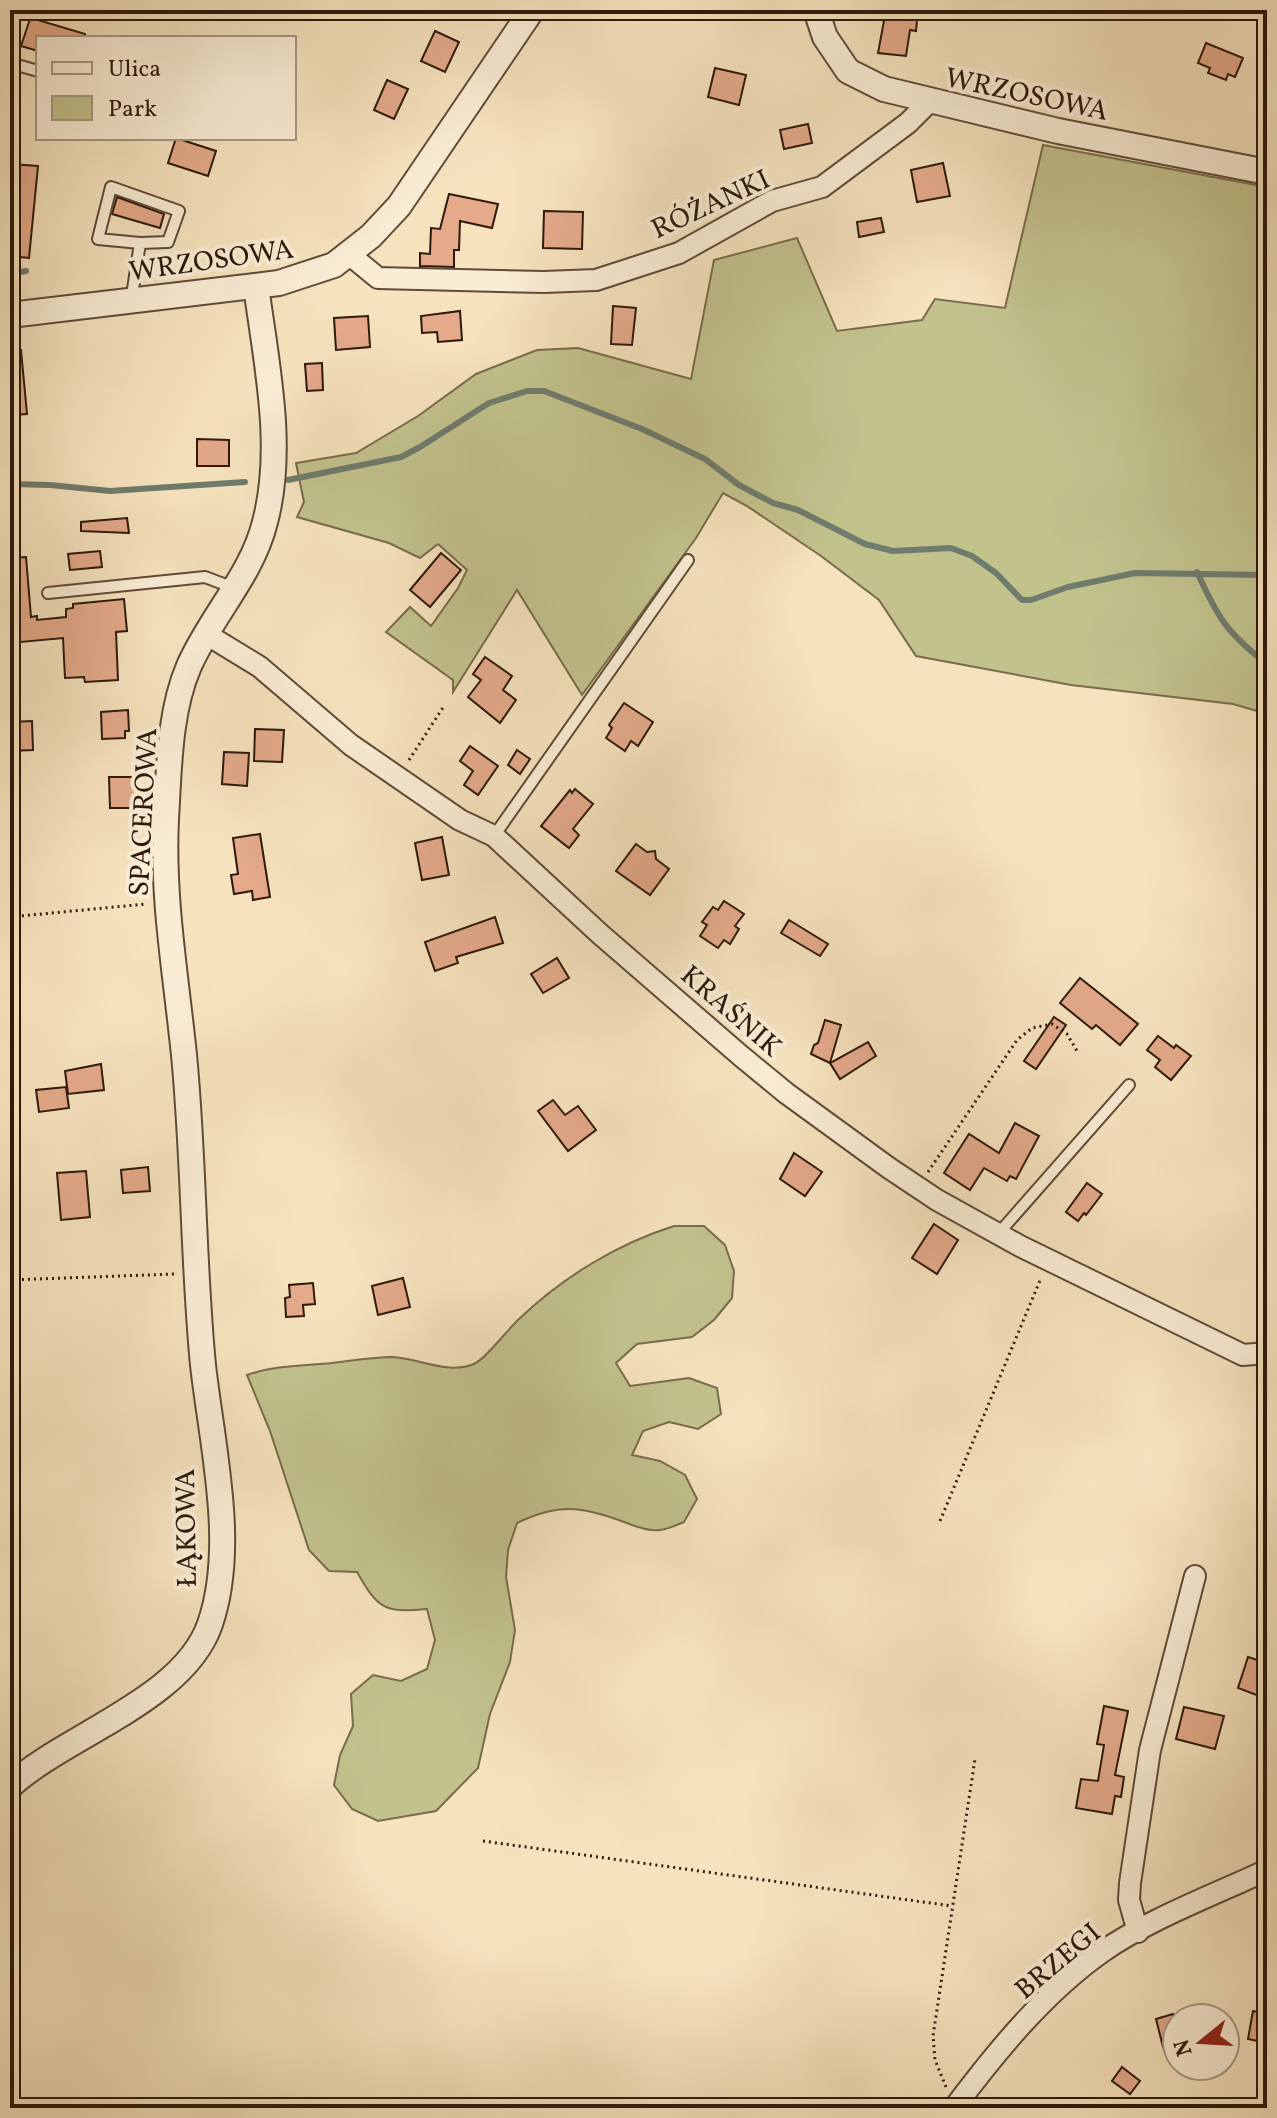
<svg xmlns="http://www.w3.org/2000/svg" width="1277" height="2118" font-family="Vollkorn,serif">
<style>
.green{fill:#c2c28d;stroke:#786d4c;stroke-width:2}
.lines{fill:none;stroke-linecap:round;stroke-linejoin:round}
.stream{stroke:#707c6d;stroke-width:6}
.building{fill:#e4aa8a;stroke:#2d180b;stroke-width:2}
.service-casing{stroke:#5f4b38;stroke-width:14}
.minor-casing{stroke:#5f4b38;stroke-width:24}
.tertiary-casing{stroke:#5f4b38;stroke-width:28}
.path{stroke:#2d180b;stroke-width:3;stroke-dasharray:2 4;stroke-linecap:butt}
.service{stroke:#f9edd5;stroke-width:10}
.minor{stroke:#f9edd5;stroke-width:20}
.tertiary{stroke:#f9edd5;stroke-width:24}
.labels{text-anchor:middle;stroke-width:8;stroke-linejoin:round;paint-order:stroke}
.street-label{font-size:28px;fill:#2d180b;stroke:#f9edd5}
</style>
<rect width="100%" height="100%" fill="#f6e3be"/>
<filter id="stains"><feTurbulence type="fractalNoise" baseFrequency=".0025" numOctaves="4"/><feColorMatrix values="0 0 0 0 .2 0 0 0 0 .09 0 0 0 0 .02 0 0 0 .5 -.17"/></filter>
<radialGradient id="worn" r=".72"><stop offset=".6" stop-color="#630" stop-opacity="0"/><stop offset="1" stop-color="#630" stop-opacity=".3"/></radialGradient>
<g class="green">
<polygon points="1043,145 1267,187 1267,714 1233,704 1071,685 916,656 879,600 821,556 747,506 723,493 696,538 582,695 517,590 453,692 453,680 386,632 410,607 431,626 458,588 467,570 438,544 420,558 389,543 297,517 304,502 296,463 356,453 418,416 476,374 537,350 578,348 691,379 714,260 797,238 837,331 922,320 935,299 1005,308"/>
<path d="M674 1226H704L725 1245 734 1271 732 1298 714 1320 692 1337 637 1344 616 1363 630 1386 689 1378 717 1388 721 1414 698 1429 669 1422 643 1431 632 1455 660 1461 685 1475 697 1499 684 1522C677 1525 668 1529 660 1530 650 1532 634 1526 624 1522 582 1506 558 1503 517 1523L508 1550 506 1577 515 1630 510 1662 490 1714 478 1768 436 1811 378 1821 352 1809 334 1785 340 1755 353 1726 351 1694 373 1675 401 1681 427 1669 435 1640 427 1609C384 1613 378 1609 357 1572L329 1571 309 1550 270 1431 247 1375C277 1365 301 1366 332 1363 352 1361 371 1357 392 1357 419 1358 450 1376 476 1363 489 1355 507 1330 519 1319 563 1277 617 1244 674 1226Z"/>
</g>
<g class="lines">
<g class="stream">
<polyline points="10,274 26,271"/>
<polyline points="288,480 401,457 420,447 489,403 527,391 544,391 642,429 705,459 739,485 773,503 798,510 865,544 893,551 951,548 972,556 996,573 1022,600 1031,600 1068,587 1135,573 1267,575"/>
<polyline points="10,484 50,485 110,491 245,482"/>
<path d="M1197 572C1218 618 1227 633 1267 664"/>
</g>
</g>
<g class="building">
<polygon points="33,10 38,10 38,20 85,34 85,38 38,38 38,51 21,46"/>
<polygon points="886,10 918,10 916,31 910,30 906,56 878,53"/>
<polygon points="435,31 459,42 445,72 421,61"/>
<polygon points="1206,43 1243,58 1235,77 1228,74 1226,80 1208,73 1210,68 1198,63"/>
<polygon points="715,68 746,75 739,105 708,97"/>
<polygon points="387,80 408,89 394,119 374,110"/>
<polygon points="808,124 812,143 784,149 780,130"/>
<polygon points="176,138 216,151 208,176 168,163"/>
<polygon points="943,163 950,196 917,202 911,170"/>
<polygon points="10,164 38,166 29,258 10,256"/>
<polygon points="449,194 498,204 492,228 460,221 459,250 454,250 454,267 420,266 420,253 430,254 431,228 440,229"/>
<polygon points="117,197 164,214 160,228 112,214"/>
<polygon points="544,211 583,212 582,249 543,248"/>
<polygon points="881,218 884,232 859,237 857,222"/>
<polygon points="613,306 636,308 632,345 611,344"/>
<polygon points="460,311 462,340 438,342 437,332 422,333 421,316"/>
<polygon points="368,316 370,347 336,350 334,318"/>
<polygon points="10,350 21,350 27,414 10,415"/>
<polygon points="322,363 323,390 307,391 305,364"/>
<polygon points="197,439 229,440 229,466 197,466"/>
<polygon points="127,518 129,533 81,531 81,522"/>
<polygon points="100,551 102,567 70,570 68,554"/>
<polygon points="441,553 461,570 430,607 410,590"/>
<polygon points="26,557 31,617 37,616 37,620 66,617 66,609 73,608 73,604 124,599 127,631 116,632 118,680 85,682 84,677 65,678 63,638 10,643 10,558"/>
<polygon points="485,657 512,676 503,690 516,700 500,723 468,697 481,680 473,674"/>
<polygon points="624,703 653,722 638,746 631,741 625,751 606,738 612,728 609,725"/>
<polygon points="128,710 129,731 125,731 125,738 102,739 101,712"/>
<polygon points="32,721 33,750 10,751 10,722"/>
<polygon points="255,729 284,730 282,762 254,761"/>
<polygon points="470,746 498,766 478,795 464,785 473,771 460,761"/>
<polygon points="517,750 530,759 520,774 508,765"/>
<polygon points="224,752 249,753 247,786 222,784"/>
<polygon points="109,777 136,777 137,808 110,808"/>
<polygon points="575,789 593,804 573,829 579,835 569,848 541,826 570,790 572,793"/>
<polygon points="260,834 270,897 253,900 252,891 234,894 231,875 238,874 233,838"/>
<polygon points="442,837 449,875 422,880 415,843"/>
<polygon points="636,844 647,852 655,851 656,859 669,869 650,895 616,871"/>
<polygon points="724,901 744,914 735,926 739,929 730,944 724,940 718,948 700,936 707,925 702,922 713,907 718,910"/>
<polygon points="495,917 503,943 456,957 458,963 435,971 425,942"/>
<polygon points="789,920 828,944 820,956 781,933"/>
<polygon points="557,958 569,978 543,993 531,974"/>
<polygon points="1080,978 1138,1024 1120,1045 1096,1025 1092,1029 1060,1003"/>
<polygon points="1054,1017 1066,1025 1036,1069 1024,1061"/>
<polygon points="825,1020 841,1025 830,1063 811,1054 814,1045 818,1043"/>
<polygon points="1158,1036 1174,1048 1176,1045 1191,1056 1171,1080 1155,1067 1160,1060 1147,1050"/>
<polygon points="868,1042 876,1056 840,1079 830,1063"/>
<polygon points="101,1064 104,1090 68,1094 65,1071"/>
<polygon points="66,1087 69,1108 39,1112 36,1090"/>
<polygon points="553,1100 565,1115 578,1106 596,1130 568,1151 538,1111"/>
<polygon points="1015,1123 1039,1136 1016,1179 1010,1176 1007,1181 984,1168 970,1190 944,1173 969,1134 999,1153"/>
<polygon points="794,1153 822,1172 805,1196 780,1179"/>
<polygon points="148,1167 150,1191 123,1193 121,1170"/>
<polygon points="86,1171 90,1217 61,1220 57,1173"/>
<polygon points="1087,1183 1102,1194 1086,1215 1084,1213 1078,1221 1066,1212"/>
<polygon points="934,1224 958,1240 937,1274 912,1258"/>
<polygon points="403,1278 410,1307 378,1315 372,1286"/>
<polygon points="313,1283 315,1304 303,1305 304,1316 286,1317 285,1298 290,1297 289,1285"/>
<polygon points="1248,1657 1267,1663 1267,1699 1238,1688"/>
<polygon points="1104,1706 1128,1711 1115,1775 1124,1777 1121,1797 1115,1796 1112,1814 1076,1808 1081,1779 1098,1781 1104,1745 1097,1744"/>
<polygon points="1184,1707 1224,1716 1215,1749 1176,1739"/>
<polygon points="1253,2011 1267,2014 1267,2043 1248,2039"/>
<polygon points="1173,2014 1174,2017 1177,2016 1177,2043 1163,2047 1156,2019"/>
<polygon points="1122,2067 1140,2081 1130,2094 1112,2081"/>
</g>
<g class="lines">
<defs>
<g id="service">
<polyline points="10,63 38,71"/>
<polyline points="134,299 133,289 140,243 98,239 111,187 179,211 168,242 140,243"/>
<polyline points="48,593 205,577 234,588"/>
<polyline points="494,836 688,560"/>
<polyline points="998,1234 1129,1085"/>
</g>
<g id="minor">
<polyline points="350,255 378,278 544,282 596,280 679,253 772,201 822,187 908,123 929,102"/>
<polyline points="206,634 260,667 351,745 460,820 494,836 600,934 741,1056 786,1093 889,1168 937,1200 1020,1246 1243,1355 1267,1353"/>
<polyline points="1138,1932 1129,1900 1130,1883 1150,1750 1195,1576"/>
<path d="M954 2108C996 2052 1044 1993 1102 1952 1147 1920 1216 1894 1267 1870"/>
</g>
<g id="tertiary">
<polyline points="816,10 825,37 848,71 884,89 1058,131 1267,172"/>
<polyline points="10,315 279,283 334,265 371,236 399,206 532,10"/>
<path d="M10 1786C67 1734 184 1700 210 1624 237 1546 212 1446 203 1365 193 1262 194 1158 184 1055 176 976 162 898 166 819 169 770 169 712 189 666 211 616 252 575 265 522 285 447 266 362 256 286"/>
</g>
</defs>
<use href="#service" class="service-casing"/>
<use href="#minor" class="minor-casing"/>
<use href="#tertiary" class="tertiary-casing"/>
<g class="path">
<polyline points="409,760 444,706"/>
<polyline points="10,917 146,904"/>
<polyline points="928,1172 1017,1040 1032,1028 1052,1024 1067,1034 1077,1051"/>
<polyline points="10,1280 174,1274"/>
<polyline points="940,1521 1041,1278"/>
<polyline points="483,1841 952,1906"/>
<polyline points="946,2087 935,2060 933,2036 975,1759"/>
</g>
<use href="#service" class="service"/>
<use href="#minor" class="minor"/>
<use href="#tertiary" class="tertiary"/>
</g>
<g class="labels">
<g class="street-label">
<text transform="translate(1027 93) rotate(12)" y="10">WRZOSOWA</text>
<text transform="translate(710 203) rotate(-25)" y="10">RÓŻANKI</text>
<text transform="translate(211 259) rotate(-8)" y="10">WRZOSOWA</text>
<text transform="translate(142 812) rotate(-87)" y="10">SPACEROWA</text>
<text transform="translate(732 1010) rotate(41)" y="10">KRAŚNIK</text>
<text transform="translate(185 1528) rotate(-91)" y="10">ŁĄKOWA</text>
<text transform="translate(1057 1960) rotate(-40)" y="10">BRZEGI</text>
</g>
</g>
<rect width="1277" height="2118" fill="none" stroke="#f6e3be" stroke-width="40"/>
<rect x="12" y="12" width="1253" height="2094" fill="none" stroke="#2d180b" stroke-width="4"/>
<rect x="20" y="20" width="1237" height="2078" fill="none" stroke="#2d180b" stroke-width="2"/>
<rect x="36" y="36" width="260" height="104" fill="#f9edd5" stroke="#a79884" stroke-width="2"/>
<rect x="52" y="62" width="40" height="12" fill="#f9edd5" stroke="#a79884" stroke-width="2"/>
<text x="108" y="76" font-size="24" fill="#2d180b">Ulica</text>
<rect x="52" y="96" width="40" height="24" fill="#c2c28d" stroke="#a79884" stroke-width="2"/>
<text x="108" y="116" font-size="24" fill="#2d180b">Park</text>
<g transform="translate(1201 2042) rotate(252)"><circle r="38" fill="#f9edd5" stroke="#a79884" stroke-width="2"/>
<path d="M0-6L14 30L0 20L-14 30Z" fill="#8f2418"/>
<text y="-12" font-size="22" font-weight="bold" text-anchor="middle" fill="#2d180b">N</text>
</g>
<rect width="100%" height="100%" filter="url(#stains)"/>
<rect width="100%" height="100%" fill="url(#worn)"/>
</svg>
